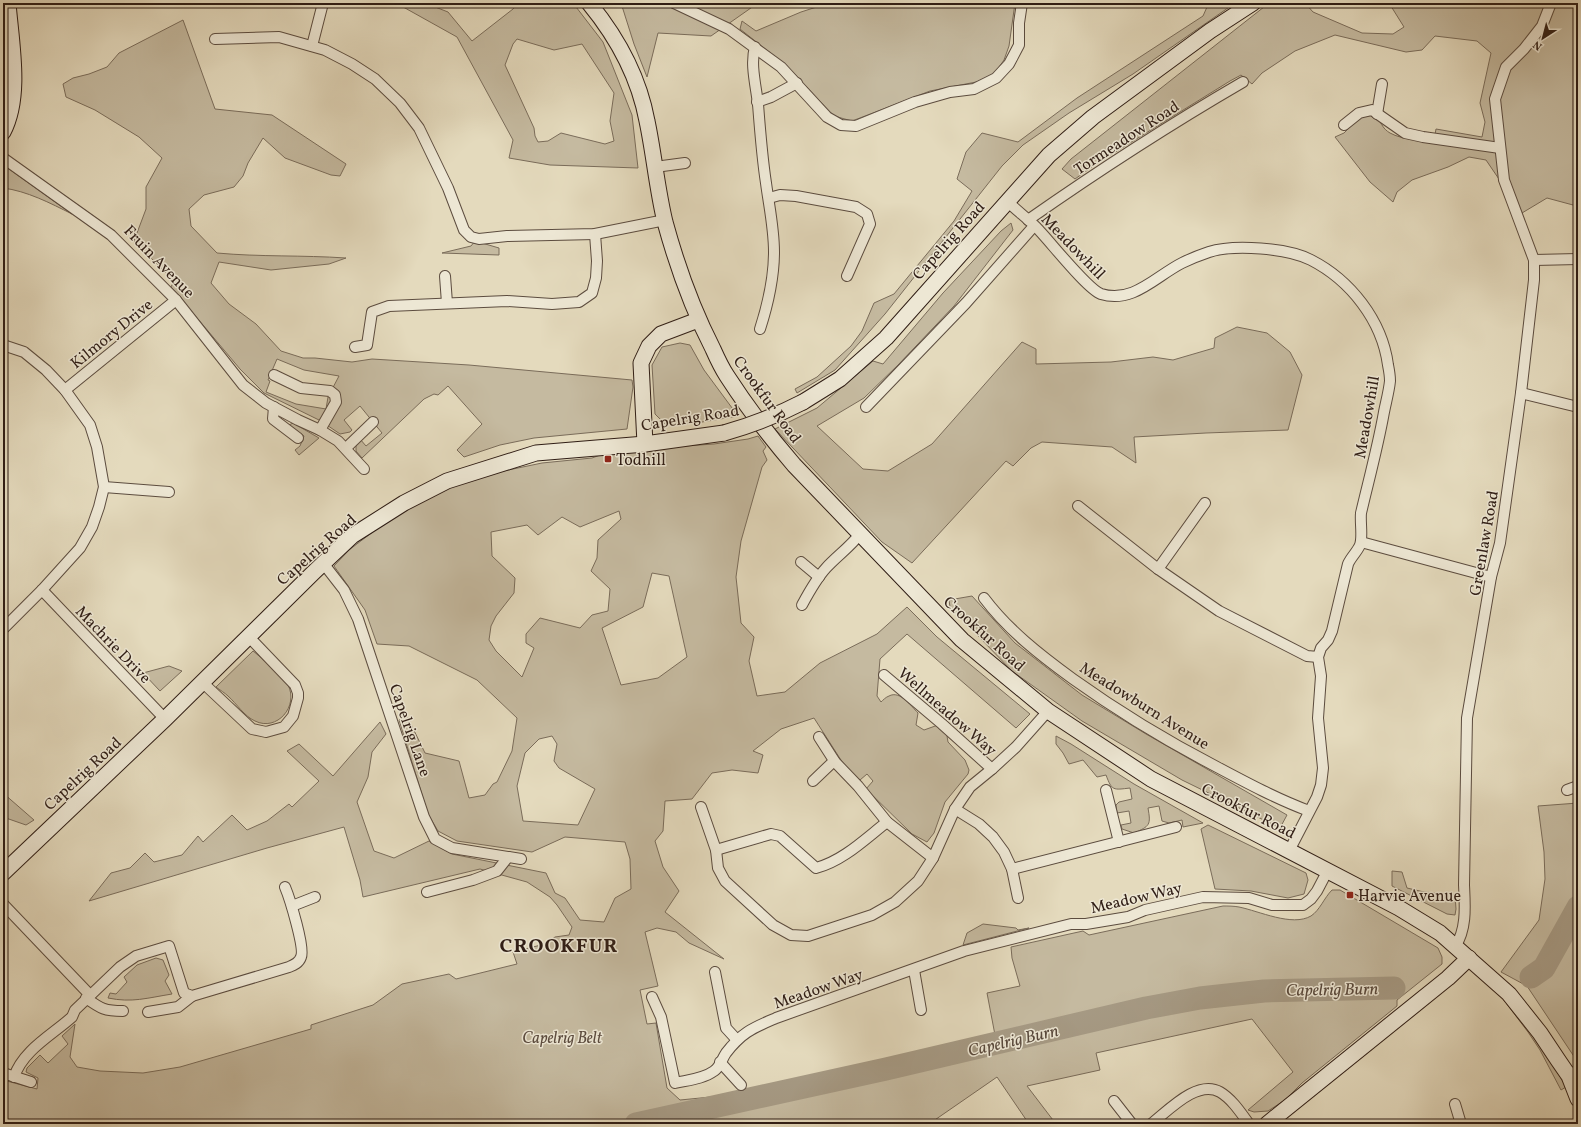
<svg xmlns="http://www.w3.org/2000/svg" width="1581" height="1127" font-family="Vollkorn,serif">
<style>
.green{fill:#c5baa0;stroke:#7a6c5a;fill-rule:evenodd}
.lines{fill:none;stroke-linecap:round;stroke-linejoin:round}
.river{stroke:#a69a84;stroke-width:23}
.street-casing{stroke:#5c4c3f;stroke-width:12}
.secondary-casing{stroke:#2f1d15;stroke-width:17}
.street{stroke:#ede7d4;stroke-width:10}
.secondary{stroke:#ede7d4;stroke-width:15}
.secondary-bridge-casing{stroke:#2f1d15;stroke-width:17;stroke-linecap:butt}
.secondary-bridge{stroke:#ede7d4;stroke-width:15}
.poi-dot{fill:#8f2418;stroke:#ede7d4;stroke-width:1.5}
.labels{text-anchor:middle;stroke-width:3;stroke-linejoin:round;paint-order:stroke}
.street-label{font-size:16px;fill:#2f1d15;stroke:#ede7d4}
.poi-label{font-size:16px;fill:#2f1d15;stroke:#ede7d4;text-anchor:start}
.park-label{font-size:16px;font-style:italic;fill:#5c4c3f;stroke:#ede7d4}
.water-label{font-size:17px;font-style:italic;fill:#59493c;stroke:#ede7d4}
.district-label{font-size:20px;font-weight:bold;letter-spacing:1px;fill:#2f1d15;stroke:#ede7d4}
</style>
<rect width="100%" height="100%" fill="#e4dabd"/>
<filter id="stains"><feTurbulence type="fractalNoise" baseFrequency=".005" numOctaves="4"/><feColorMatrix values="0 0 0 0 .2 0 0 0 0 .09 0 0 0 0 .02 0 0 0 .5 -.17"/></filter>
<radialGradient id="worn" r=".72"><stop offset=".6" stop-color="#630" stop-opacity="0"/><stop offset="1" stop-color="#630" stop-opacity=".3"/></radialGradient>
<g class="green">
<path d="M396 3H425L448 12 472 41 513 9 518 3H573L603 42 632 115 638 168 550 165 509 158 513 140 457 37ZM517 39 554 50 582 44 614 93 610 121 614 141 605 144 561 133 548 141 538 142 535 136 534 128 505 65 513 44Z"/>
<polygon points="621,3 758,3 711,36 658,33 647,77 634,44"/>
<polygon points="829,3 1015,3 1009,46 1004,60 992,77 976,82 930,91 852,121 834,116 788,67 740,29 742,21 756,31 801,12"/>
<polygon points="1203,3 1235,3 1133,74 1069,113 1023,145 1002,166 885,314 835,370 797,393 795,389 817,377 851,346 862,331 874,303 894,294 954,221 972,191 957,179 966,152 982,133 1018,142 1077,98 1203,16 1207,7"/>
<path d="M1269 3H1305L1313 12 1362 33 1393 34 1404 27 1389 3H1578V204L1573 205 1547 198 1522 213 1486 160 1469 157 1448 167 1412 180 1397 192 1393 202 1370 182 1335 137 1344 133 1360 117C1384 111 1376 125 1390 133 1403 140 1419 140 1434 140L1436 129 1482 137 1485 122 1480 103 1491 53 1477 41 1435 36 1422 50 1406 52 1335 35 1295 51 1262 73 1252 84 1241 75 1230 81 1096 164 1075 179 1062 169 1071 159Z"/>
<path d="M183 20 215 109 272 115 346 164 340 176 331 175 285 158 263 138 248 163 243 176 234 187 204 195 189 209 191 226 217 253C260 257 302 255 346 258L329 264 271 270 219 262 211 283 229 304 256 324 281 351 303 358H315L352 362 372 359 469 365 632 380 633 387 627 429 534 438 500 445 464 457 457 450 482 424 448 386 438 395 434 394 424 399 362 458 356 451V443L360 439 366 446 382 433 360 406 344 420 352 430 350 432 340 434 321 421 264 393 240 369 171 287 174 281 134 241 146 209V187L162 158 139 137 95 110 66 97 63 84 73 78 89 74 107 67 119 53ZM277 359 304 370 339 376 328 397 326 409 296 404 266 392 270 381 268 380Z"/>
<path d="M3 167 9 169 72 214C50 203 27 191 3 188Z"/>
<polygon points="1011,223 1013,230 954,306 898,365 864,398 817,426 863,469 888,471 932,444 1022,342 1036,349 1036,364 1111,362 1153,357 1173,360 1214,348 1215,338 1237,327 1267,333 1290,352 1302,375 1288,430 1206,433 1134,437 1136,463 1112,447 1042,442 1031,448 1013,466 1006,461 912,563 882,542 775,429 817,408 873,361 883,364 943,293 1001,231"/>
<polygon points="475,241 499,248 499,255 442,253 471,246"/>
<polygon points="680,343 690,345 704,370 738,416 696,423 666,425 655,414 652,365 662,347"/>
<polygon points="293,423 319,438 299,455 295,450 300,446 304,436 289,425"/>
<path d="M758 436 766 447 763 451 767 460 762 467 741 541 736 577 741 623 754 637 749 661 757 696 785 692 820 663 877 634 907 607 937 637 1030 714 1016 728 907 634 880 659 877 696 881 702C883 700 886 697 889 696 900 690 911 706 918 713L916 725 924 730 938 725 947 736 948 742 965 760 969 770 968 774 945 802 934 833 927 842 912 834 866 789 873 781 867 774 860 780 848 771 814 718 781 729 753 751 763 755 758 773 732 770 712 773 692 799 665 801 663 831 655 841 663 867 679 891 665 912 724 959 689 943 676 932 657 928 645 932 658 986 640 990 647 1024 656 1023 667 1088 680 1100 772 1091 809 1079 941 1051 995 1035 987 993 1020 986 1012 958 1011 947 1083 931 1089 935 1223 906C1228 906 1234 906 1239 907 1259 911 1292 927 1311 916 1320 910 1324 898 1332 890H1340L1438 948 1442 957V964L1397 1000V1006L1302 1083 1285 1100 1268 1111 1254 1112 1248 1110 1293 1072 1252 1019 1096 1053 1100 1070 1027 1086 1056 1124H1029L997 1077 929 1124H3V1080L37 1089 38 1078 26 1072 27 1068 40 1055 48 1063 68 1044 62 1036 75 1024 70 1057 77 1067 100 1071 143 1073 180 1067 311 1029V1025L373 1005 402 984 449 974 456 979 517 964 513 952 545 944 555 937 569 935 572 927 557 905 550 897 527 882 480 869 363 897 360 880 344 827 267 848 89 901 111 873 130 868 145 853 154 862 182 855 198 836 203 842 232 815 247 830 267 821 289 804 292 807 319 781 287 751 299 744 333 776 380 722 386 734 372 752 368 777 357 802 374 851 394 858 429 841 452 854 546 873 555 893 565 898 580 920 604 922 615 898 631 889 630 859 625 842 565 837 532 852 457 841 438 831 428 814 399 720 407 716 425 753 459 761 469 798 485 795 493 784 497 782 512 751 517 718 477 680 409 646 377 644 365 610 334 566 349 550 391 518 436 491 489 474 542 463 592 458 611 451 714 444 748 439ZM619 511 621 519 598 540 597 558 591 571 610 589 608 611 592 615 580 628 540 618 526 634V643L534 648 522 677 496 651 489 640 491 626 496 616 514 593 515 578 492 556 491 532 527 525 538 535 562 517 580 527ZM652 573 669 576 687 657 658 678 621 685 602 628 643 607ZM552 736 557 744 554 761 559 768 595 789 578 825 523 821 517 786 525 753 539 739Z"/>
<polygon points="972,596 1015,643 1082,695 1146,734 1287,815 1280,828 1182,780 1082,721 1012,671 950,607 949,600"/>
<path d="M253 651C262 658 282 676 288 685 299 706 277 732 255 721 244 716 237 704 228 696 225 693 220 690 216 687Z"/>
<polygon points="169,666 182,671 160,691 143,673"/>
<path d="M1056 736 1071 744 1134 784 1203 823 1183 827 1182 820 1169 823 1162 821 1159 806 1148 808C1151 825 1150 826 1134 833L1122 829 1121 825 1131 823 1129 811 1117 813 1116 805 1119 802 1132 799 1130 788C1113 790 1112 791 1106 775L1097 777 1083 760 1069 764 1063 753 1056 744Z"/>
<polygon points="3,793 34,820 26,825 3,817"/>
<polygon points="1578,803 1578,1061 1577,1061 1527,986 1501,972 1539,920 1545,879 1544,852 1538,806"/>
<polygon points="1208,825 1306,873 1308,880 1304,894 1288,898 1251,891 1215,889 1201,829"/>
<polygon points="1392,871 1402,872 1407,888 1424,892 1455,895 1456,909 1455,915 1447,914 1392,886"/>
<polygon points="983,924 1016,928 1018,930 1029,928 963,945 967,933"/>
<path d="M156 958 163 960 169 975 165 981 172 994C147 998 132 1003 108 998L110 993 116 994 127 982 124 977 137 965Z"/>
<polygon points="1503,999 1530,1030 1547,1054 1566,1087 1561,1090 1540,1050 1528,1032"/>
</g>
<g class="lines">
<g class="river">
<polyline points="1531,977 1544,968 1578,907"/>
<polyline points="636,1124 886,1069 1146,1008 1200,998 1264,991 1394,988"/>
</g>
<defs>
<g id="street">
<polyline points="674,3 729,29 781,67 827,117 841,125 856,126 915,102 950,92 974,89 996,78 1009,64 1019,45 1019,23 1022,3"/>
<polyline points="215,39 279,37 325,50 352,64 375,79 400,103 419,128 448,188 464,230 471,237 479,239 507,236 595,234 665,220"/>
<polyline points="312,46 323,3"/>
<path d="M755 47C750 64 756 86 758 104 760 130 762 157 766 183 769 206 774 228 774 252 774 279 768 304 760 329"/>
<polyline points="757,102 771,97 797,83"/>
<polyline points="1377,114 1382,84"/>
<polyline points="1344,125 1359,113 1372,110 1405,133 1423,137 1500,148"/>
<polyline points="3,158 111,235 176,300 243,385 266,403 298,420 320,430 338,441 364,469"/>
<polyline points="655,167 685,163"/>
<polyline points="769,198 780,195 796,196 856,207 867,214 870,224 847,276"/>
<path d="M1007 201C1016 210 1027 218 1036 227 1049 240 1087 289 1101 294 1133 304 1156 276 1182 263 1190 259 1200 255 1209 252 1234 244 1288 248 1311 260 1350 280 1382 320 1388 365 1389 370 1390 375 1390 381 1389 391 1386 402 1384 412 1378 446 1369 479 1361 513 1360 523 1363 537 1360 545 1357 552 1351 557 1348 564L1332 631 1328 640 1321 648 1318 657 1321 676 1318 718 1323 768 1321 785 1317 797 1289 851"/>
<path d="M1028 220C1098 171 1169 125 1243 82"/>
<polyline points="1534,260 1578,259"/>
<polyline points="445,276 447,303"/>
<polyline points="3,345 24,352 46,370 65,390 90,425 97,447 104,487 99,507 92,527 80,548 42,590 3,629"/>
<polyline points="355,347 367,345 372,312 389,306 507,301 552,304 579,302 592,293 596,278 597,261 595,234"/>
<polyline points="274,375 301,388 330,391 335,395 336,402 320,430"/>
<polyline points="65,390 176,300"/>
<polyline points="1521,393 1578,407"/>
<polyline points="274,407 273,419 298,438"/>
<polyline points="866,407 966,303 1034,226"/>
<polyline points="346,448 373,422"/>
<polyline points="104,487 169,492"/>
<polyline points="1078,506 1158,569 1219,611 1307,656 1318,657"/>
<polyline points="1361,542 1491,577"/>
<polyline points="801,562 819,577"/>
<polyline points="323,563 344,590 358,619 424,817 435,839 452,848 521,859"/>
<polyline points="1158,569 1205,503"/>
<polyline points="42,590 165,719"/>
<path d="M984 598C1008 630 1040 655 1073 679 1119 712 1167 741 1217 767 1247 783 1277 799 1309 811"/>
<path d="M802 605C809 592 816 579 826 568 837 556 850 547 860 534"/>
<polyline points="884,675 942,724 992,769"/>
<polyline points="202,682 252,729 266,732 284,727 293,716 298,698 298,693 295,685 248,636"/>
<polyline points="819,737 835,762 858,786 887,822 933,858"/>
<polyline points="813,781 834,761"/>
<polyline points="1106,790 1119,842"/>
<polyline points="1567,790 1578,786"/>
<polyline points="701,807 716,850 718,868 725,881 773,925 791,935 808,936 872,915 895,902 918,881 933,858 955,809 970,787 992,769 1016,747 1048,711"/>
<polyline points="955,809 979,824 993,837 1004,852 1012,869 1018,898"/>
<path d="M716 850 771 834 780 836 816 868C843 861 865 839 887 822"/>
<polyline points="1012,869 1176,827"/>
<polyline points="427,892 473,880 497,871 508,857"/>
<polyline points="3,904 90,995"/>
<polyline points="292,906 315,897"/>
<path d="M1455 947C1467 929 1465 906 1464 885L1467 718 1491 577 1500 543 1521 393 1534 280V260L1504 180 1495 99 1506 67 1524 49 1542 26 1551 3"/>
<polyline points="914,970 921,1010"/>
<polyline points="715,972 726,1028 737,1040"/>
<path d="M652 997 661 1017 675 1083C688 1080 703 1079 714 1071 720 1067 722 1059 726 1053 742 1032 753 1028 776 1018L964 951 1071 924H1086L1128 917 1145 910 1203 897 1249 898 1272 905H1303L1311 899 1317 891 1328 870"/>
<path d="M86 998C101 1009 105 1011 123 1011"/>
<polyline points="148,1012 178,1007 192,996"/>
<polyline points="720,1062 741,1085"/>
<polyline points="3,1073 31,1082"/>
<polyline points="1569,1076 1578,1070"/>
<path d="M14 1077C23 1050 52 1035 72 1017L75 1010 120 967 136 956 169 946 184 993 192 996 289 967C294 965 299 963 301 957 305 948 290 899 285 887"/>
<polyline points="1114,1101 1132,1124"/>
<polyline points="1455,1104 1461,1124"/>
<path d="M1151 1124C1168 1111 1197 1079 1220 1092 1232 1099 1241 1113 1249 1124"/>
</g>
<g id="secondary">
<path d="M589 3C617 37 639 78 647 121 654 154 657 189 665 222 677 266 692 308 713 349 717 358 721 367 727 376 747 407 770 437 794 465L962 640 1048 711 1151 779 1399 908 1440 933 1509 994 1540 1033 1558 1060 1569 1076 1578 1099"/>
<path d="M3 132C22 96 11 42 8 3"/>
<polyline points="803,402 840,379 886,338 1049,155 1093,117 1210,31 1253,3"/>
<polyline points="645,444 641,363 649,346 661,334 698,320"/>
<polyline points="3,873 165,719 314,572 352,536 404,503 447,481 536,453 645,444 724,433"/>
<polyline points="1267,1124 1448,978 1469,958"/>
</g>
</defs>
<use href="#street" class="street-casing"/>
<use href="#secondary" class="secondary-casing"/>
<use href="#street" class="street"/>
<use href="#secondary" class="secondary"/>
<defs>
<path id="secondary-bridge" d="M724 433C752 425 778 415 803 402"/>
</defs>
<use href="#secondary-bridge" class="secondary-bridge-casing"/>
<use href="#secondary-bridge" class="secondary-bridge"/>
</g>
<g class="poi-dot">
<rect x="604" y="455" width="8" height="8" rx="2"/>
<rect x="1346" y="891" width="8" height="8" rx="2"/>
</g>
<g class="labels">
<g class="street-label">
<text transform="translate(1126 137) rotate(-33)" y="6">Tormeadow Road</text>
<text transform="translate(948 240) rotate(-48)" y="6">Capelrig Road</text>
<text transform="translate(1074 246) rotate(46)" y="6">Meadowhill</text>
<text transform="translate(160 261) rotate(46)" y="6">Fruin Avenue</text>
<text transform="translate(111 333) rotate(-39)" y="6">Kilmory Drive</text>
<text transform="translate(768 399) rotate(54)" y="6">Crookfur Road</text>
<text transform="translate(690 417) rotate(-9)" y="6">Capelrig Road</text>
<text transform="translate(1366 417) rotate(-80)" y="6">Meadowhill</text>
<text transform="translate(1483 543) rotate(-80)" y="6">Greenlaw Road</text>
<text transform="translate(316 549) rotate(-41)" y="6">Capelrig Road</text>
<text transform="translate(985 633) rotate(42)" y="6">Crookfur Road</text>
<text transform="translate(114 644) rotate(46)" y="6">Machrie Drive</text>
<text transform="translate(1145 705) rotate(32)" y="6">Meadowburn Avenue</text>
<text transform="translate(948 711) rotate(41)" y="6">Wellmeadow Way</text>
<text transform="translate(411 730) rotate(71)" y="6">Capelrig Lane</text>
<text transform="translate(82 773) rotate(-43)" y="6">Capelrig Road</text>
<text transform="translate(1249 810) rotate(27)" y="6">Crookfur Road</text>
<text transform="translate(1136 897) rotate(-13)" y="6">Meadow Way</text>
<text transform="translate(818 988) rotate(-19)" y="6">Meadow Way</text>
</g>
<g class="poi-label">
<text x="616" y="465">Todhill</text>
<text x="1358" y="901">Harvie Avenue</text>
</g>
<g class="park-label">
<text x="562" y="1043">Capelrig Belt</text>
</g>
<g class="water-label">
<text transform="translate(1332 989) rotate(-1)" y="6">Capelrig Burn</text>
<text transform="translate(1013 1040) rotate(-13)" y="6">Capelrig Burn</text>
</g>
<g class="district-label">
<text x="559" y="952">CROOKFUR</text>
</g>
</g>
<rect width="1581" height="1127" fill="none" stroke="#e4dabd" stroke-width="16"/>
<rect x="4" y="4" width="1573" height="1119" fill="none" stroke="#2f1d15" stroke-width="2"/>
<rect x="8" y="8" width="1565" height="1111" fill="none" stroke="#2f1d15"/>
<g transform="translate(1543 38) rotate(216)" stroke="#ede7d4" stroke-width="3" paint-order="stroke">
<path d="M0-3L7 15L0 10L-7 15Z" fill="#2f1d15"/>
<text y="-6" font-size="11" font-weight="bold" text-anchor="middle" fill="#2f1d15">N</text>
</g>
<rect width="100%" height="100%" filter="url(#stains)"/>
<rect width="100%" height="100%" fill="url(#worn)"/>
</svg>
